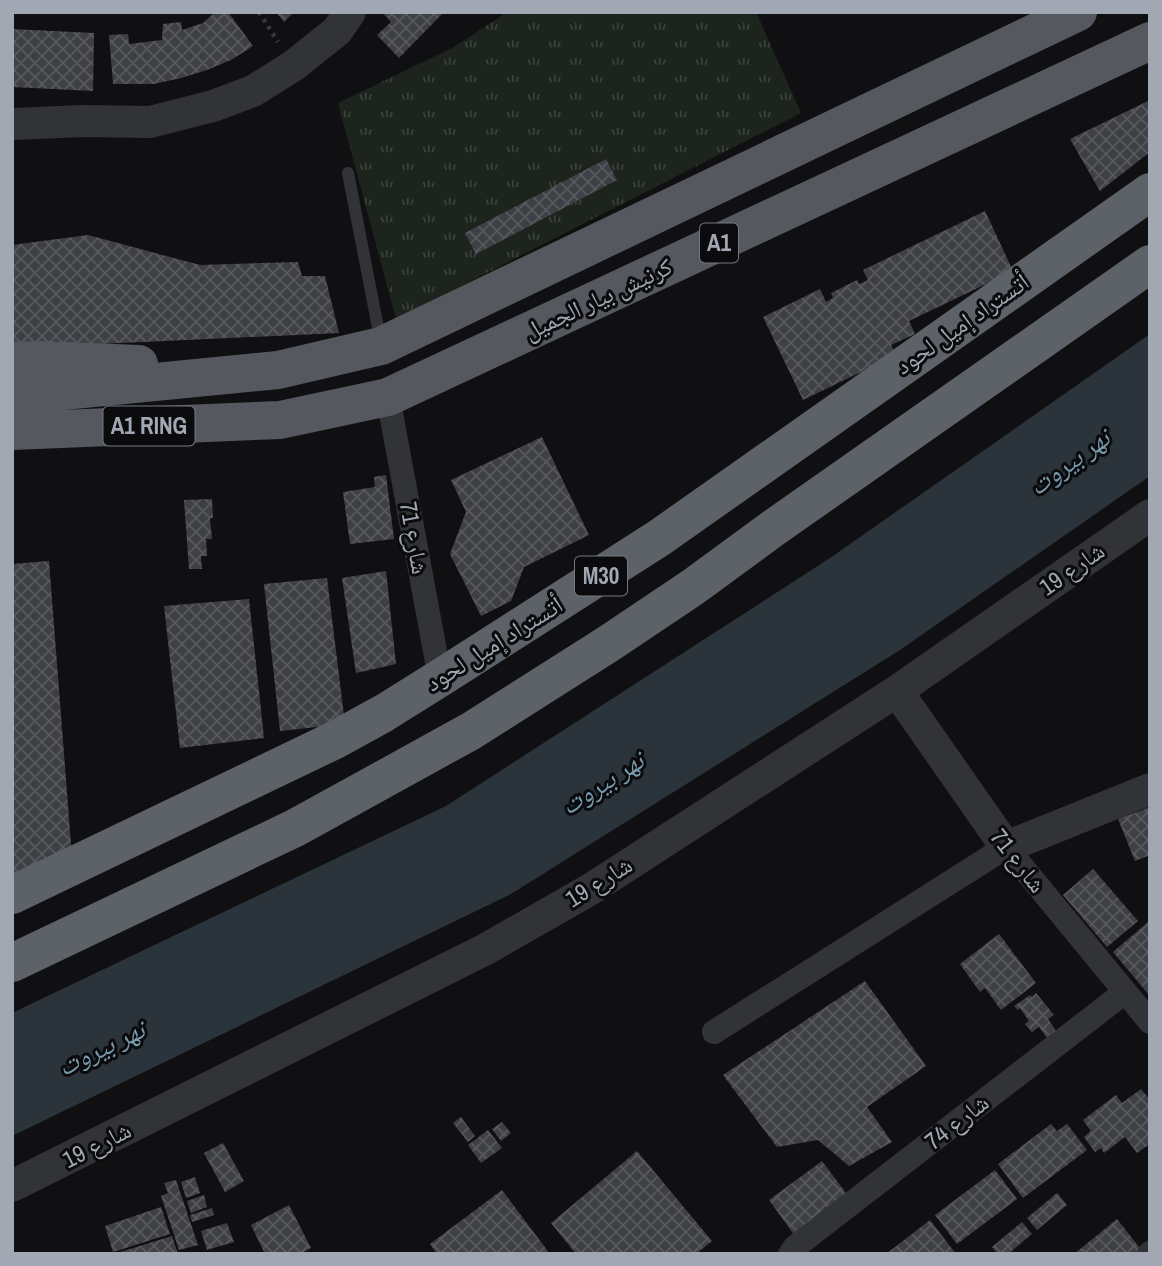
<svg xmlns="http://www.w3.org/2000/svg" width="1162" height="1266" font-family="'Archivo Narrow','Noto Naskh Arabic',sans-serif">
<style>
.grass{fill:url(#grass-tufts)}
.water{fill:#2a343a}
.building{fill:url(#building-cross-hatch)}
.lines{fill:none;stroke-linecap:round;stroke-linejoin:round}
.path{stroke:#373a3e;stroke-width:4.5;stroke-dasharray:3.5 5;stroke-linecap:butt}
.service{stroke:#313337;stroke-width:12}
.minor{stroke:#313337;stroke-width:24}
.tertiary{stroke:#313337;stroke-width:32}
.trunk{stroke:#55585f;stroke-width:38}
.motorway{stroke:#5d6168;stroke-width:38}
.labels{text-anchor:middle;stroke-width:6;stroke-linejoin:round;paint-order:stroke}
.shield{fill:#0b0b0d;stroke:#747981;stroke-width:2}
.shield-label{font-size:23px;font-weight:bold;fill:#a1a8b3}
.street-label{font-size:24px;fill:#a1a8b3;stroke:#0b0b0d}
.water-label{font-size:26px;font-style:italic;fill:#779aae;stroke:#0b0b0d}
</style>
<defs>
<pattern id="grass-tufts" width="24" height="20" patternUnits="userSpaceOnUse" patternTransform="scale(1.75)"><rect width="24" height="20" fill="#1d241d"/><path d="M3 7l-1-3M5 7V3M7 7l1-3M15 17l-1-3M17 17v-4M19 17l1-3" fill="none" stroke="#3b413b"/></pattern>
<pattern id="building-cross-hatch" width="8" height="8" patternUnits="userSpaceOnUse" patternTransform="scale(1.75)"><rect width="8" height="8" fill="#3f4045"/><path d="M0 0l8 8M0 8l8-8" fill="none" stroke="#58595d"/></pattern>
</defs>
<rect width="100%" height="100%" fill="#101012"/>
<polygon class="grass" points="507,12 756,12 801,113 396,319 338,103 454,47"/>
<polygon class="water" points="1150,334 1150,476 900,650 511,894 12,1136 12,1013 446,806 830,558"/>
<g class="building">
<polygon points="215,12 228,12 253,46 231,60 207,70 181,78 154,84 113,84 109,35 128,34 129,44 162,40 163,24 181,22 182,30 203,23"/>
<polygon points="276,12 294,12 284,22"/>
<polygon points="382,12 444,12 399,58 377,35 391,22"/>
<polygon points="12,29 94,33 93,91 12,87"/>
<polygon points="1150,100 1150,152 1100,191 1070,139"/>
<polygon points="606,159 617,180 476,254 465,233"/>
<polygon points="985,211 1013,271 909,321 915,334 891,345 896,355 803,400 763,317 820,289 826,302 833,298 831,293 857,280 859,284 868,280 863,270"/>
<polygon points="88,235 200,265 298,262 302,276 325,276 339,333 12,348 12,245"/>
<polygon points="542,437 589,535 524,567 511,601 481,616 450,554 466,512 451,480"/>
<polygon points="386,475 394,539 350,544 343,492 375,487 374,477"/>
<polygon points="212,499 213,518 210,518 212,539 206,539 207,556 201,556 202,569 189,569 184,500"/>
<polygon points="49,561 72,857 12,882 12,564"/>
<polygon points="386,571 396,664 356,673 342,578"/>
<polygon points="327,578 345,724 280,731 264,584"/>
<polygon points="249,599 264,738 180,748 164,606"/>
<polygon points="1150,807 1150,855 1135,861 1118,819"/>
<polygon points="1093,869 1138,921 1107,947 1063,895"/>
<polygon points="1148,922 1150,923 1150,996 1113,952"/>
<polygon points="999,934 1036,983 1001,1010 985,988 980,992 960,964"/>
<polygon points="865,981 926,1066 867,1107 892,1142 849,1166 818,1140 777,1147 723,1075"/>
<polygon points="1036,993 1054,1015 1048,1019 1056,1031 1047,1038 1039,1027 1032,1032 1025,1024 1029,1021 1020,1008 1018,1010 1014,1006 1030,995 1032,997"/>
<polygon points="1141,1089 1150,1100 1150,1144 1137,1153 1125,1137 1104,1153 1101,1148 1095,1152 1084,1137 1091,1131 1083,1120 1116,1095 1122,1103"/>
<polygon points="461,1117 475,1136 468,1142 453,1123"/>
<polygon points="502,1122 511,1133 501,1141 492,1129"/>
<polygon points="1051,1124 1057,1131 1067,1124 1087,1150 1023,1198 998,1164"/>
<polygon points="488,1130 502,1148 481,1163 468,1145"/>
<polygon points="223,1143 244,1181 225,1192 204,1153"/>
<polygon points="637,1151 712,1241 696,1254 576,1254 551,1223"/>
<polygon points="822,1161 849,1197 795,1236 769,1200"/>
<polygon points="995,1170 1017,1199 957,1244 935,1215"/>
<polygon points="195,1177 200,1193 186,1198 181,1182"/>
<polygon points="176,1180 198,1245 179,1250 161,1196 168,1193 164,1183"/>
<polygon points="502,1190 550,1254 437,1254 430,1244"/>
<polygon points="1057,1193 1067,1205 1037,1230 1027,1218"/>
<polygon points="204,1195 207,1207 191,1213 187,1201"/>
<polygon points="289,1205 311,1248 300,1254 265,1254 251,1225"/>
<polygon points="161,1207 170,1234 113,1252 105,1226"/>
<polygon points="212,1208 214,1215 192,1222 190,1215"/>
<polygon points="1117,1219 1143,1252 1141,1254 1074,1254"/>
<polygon points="930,1220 956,1254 886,1254"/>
<polygon points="1022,1222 1032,1234 1008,1254 998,1254 992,1247"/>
<polygon points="227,1223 234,1242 207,1250 201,1231"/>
<polygon points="172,1236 178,1254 117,1254 117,1253"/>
</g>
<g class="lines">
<polyline class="path" points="259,12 278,42"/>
<polyline class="service" points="348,173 381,343"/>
<g class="minor">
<polyline points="388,397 440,678"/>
<polyline points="714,1032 1006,847 1150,1022"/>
<polyline points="790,1254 795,1247 1125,992"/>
<polyline points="1149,1254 1150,1253"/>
</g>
<g class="tertiary">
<polyline points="12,124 84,121 150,122 213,106 253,91 293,66 337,31 350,12"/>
<polyline points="897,691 1006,847 1150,789"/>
<polyline points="12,1186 486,949 591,889 897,691 1150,515"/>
</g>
<g class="trunk">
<polyline points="12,361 39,360 139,364"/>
<polyline points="12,396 278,370 381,346 1078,12"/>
<polyline points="12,431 280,420 388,397 1150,41"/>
</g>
<g class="motorway">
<polyline points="12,895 335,740 384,713 440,678 659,538 1150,192"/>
<polyline points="12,963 295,828 471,731 608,644 693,587 772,529 1150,264"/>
</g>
</g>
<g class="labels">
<g class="shield">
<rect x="700" y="223.5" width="38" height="39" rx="5"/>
<rect x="103.5" y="406.5" width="91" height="39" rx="5"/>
<rect x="575" y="556.5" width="52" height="39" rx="5"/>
</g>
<g class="shield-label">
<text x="719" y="251">A1</text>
<text x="149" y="434">A1 RING</text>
<text x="601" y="584">M30</text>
</g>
<g class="street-label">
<text transform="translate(598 299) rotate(-25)" y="8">كرنيش بيار الجميل</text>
<text transform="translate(962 324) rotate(-35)" y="8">أتستراد إميل لحود</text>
<text transform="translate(414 538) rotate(80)" y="8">شارع 71</text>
<text transform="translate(1072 569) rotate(-35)" y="8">شارع 19</text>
<text transform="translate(494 644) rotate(-32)" y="8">أتستراد إميل لحود</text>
<text transform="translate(1018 861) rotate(52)" y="8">شارع 71</text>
<text transform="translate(599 882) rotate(-32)" y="8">شارع 19</text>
<text transform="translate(957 1122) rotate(-38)" y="8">شارع 74</text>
<text transform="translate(97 1145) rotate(-27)" y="8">شارع 19</text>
</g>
<g class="water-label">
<text transform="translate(1069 462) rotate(-36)" y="9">نهر بيروت</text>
<text transform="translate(602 783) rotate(-33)" y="9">نهر بيروت</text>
<text transform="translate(101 1048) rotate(-26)" y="9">نهر بيروت</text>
</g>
</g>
<rect width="1162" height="1266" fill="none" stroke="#a1a8b3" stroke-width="28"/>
</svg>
